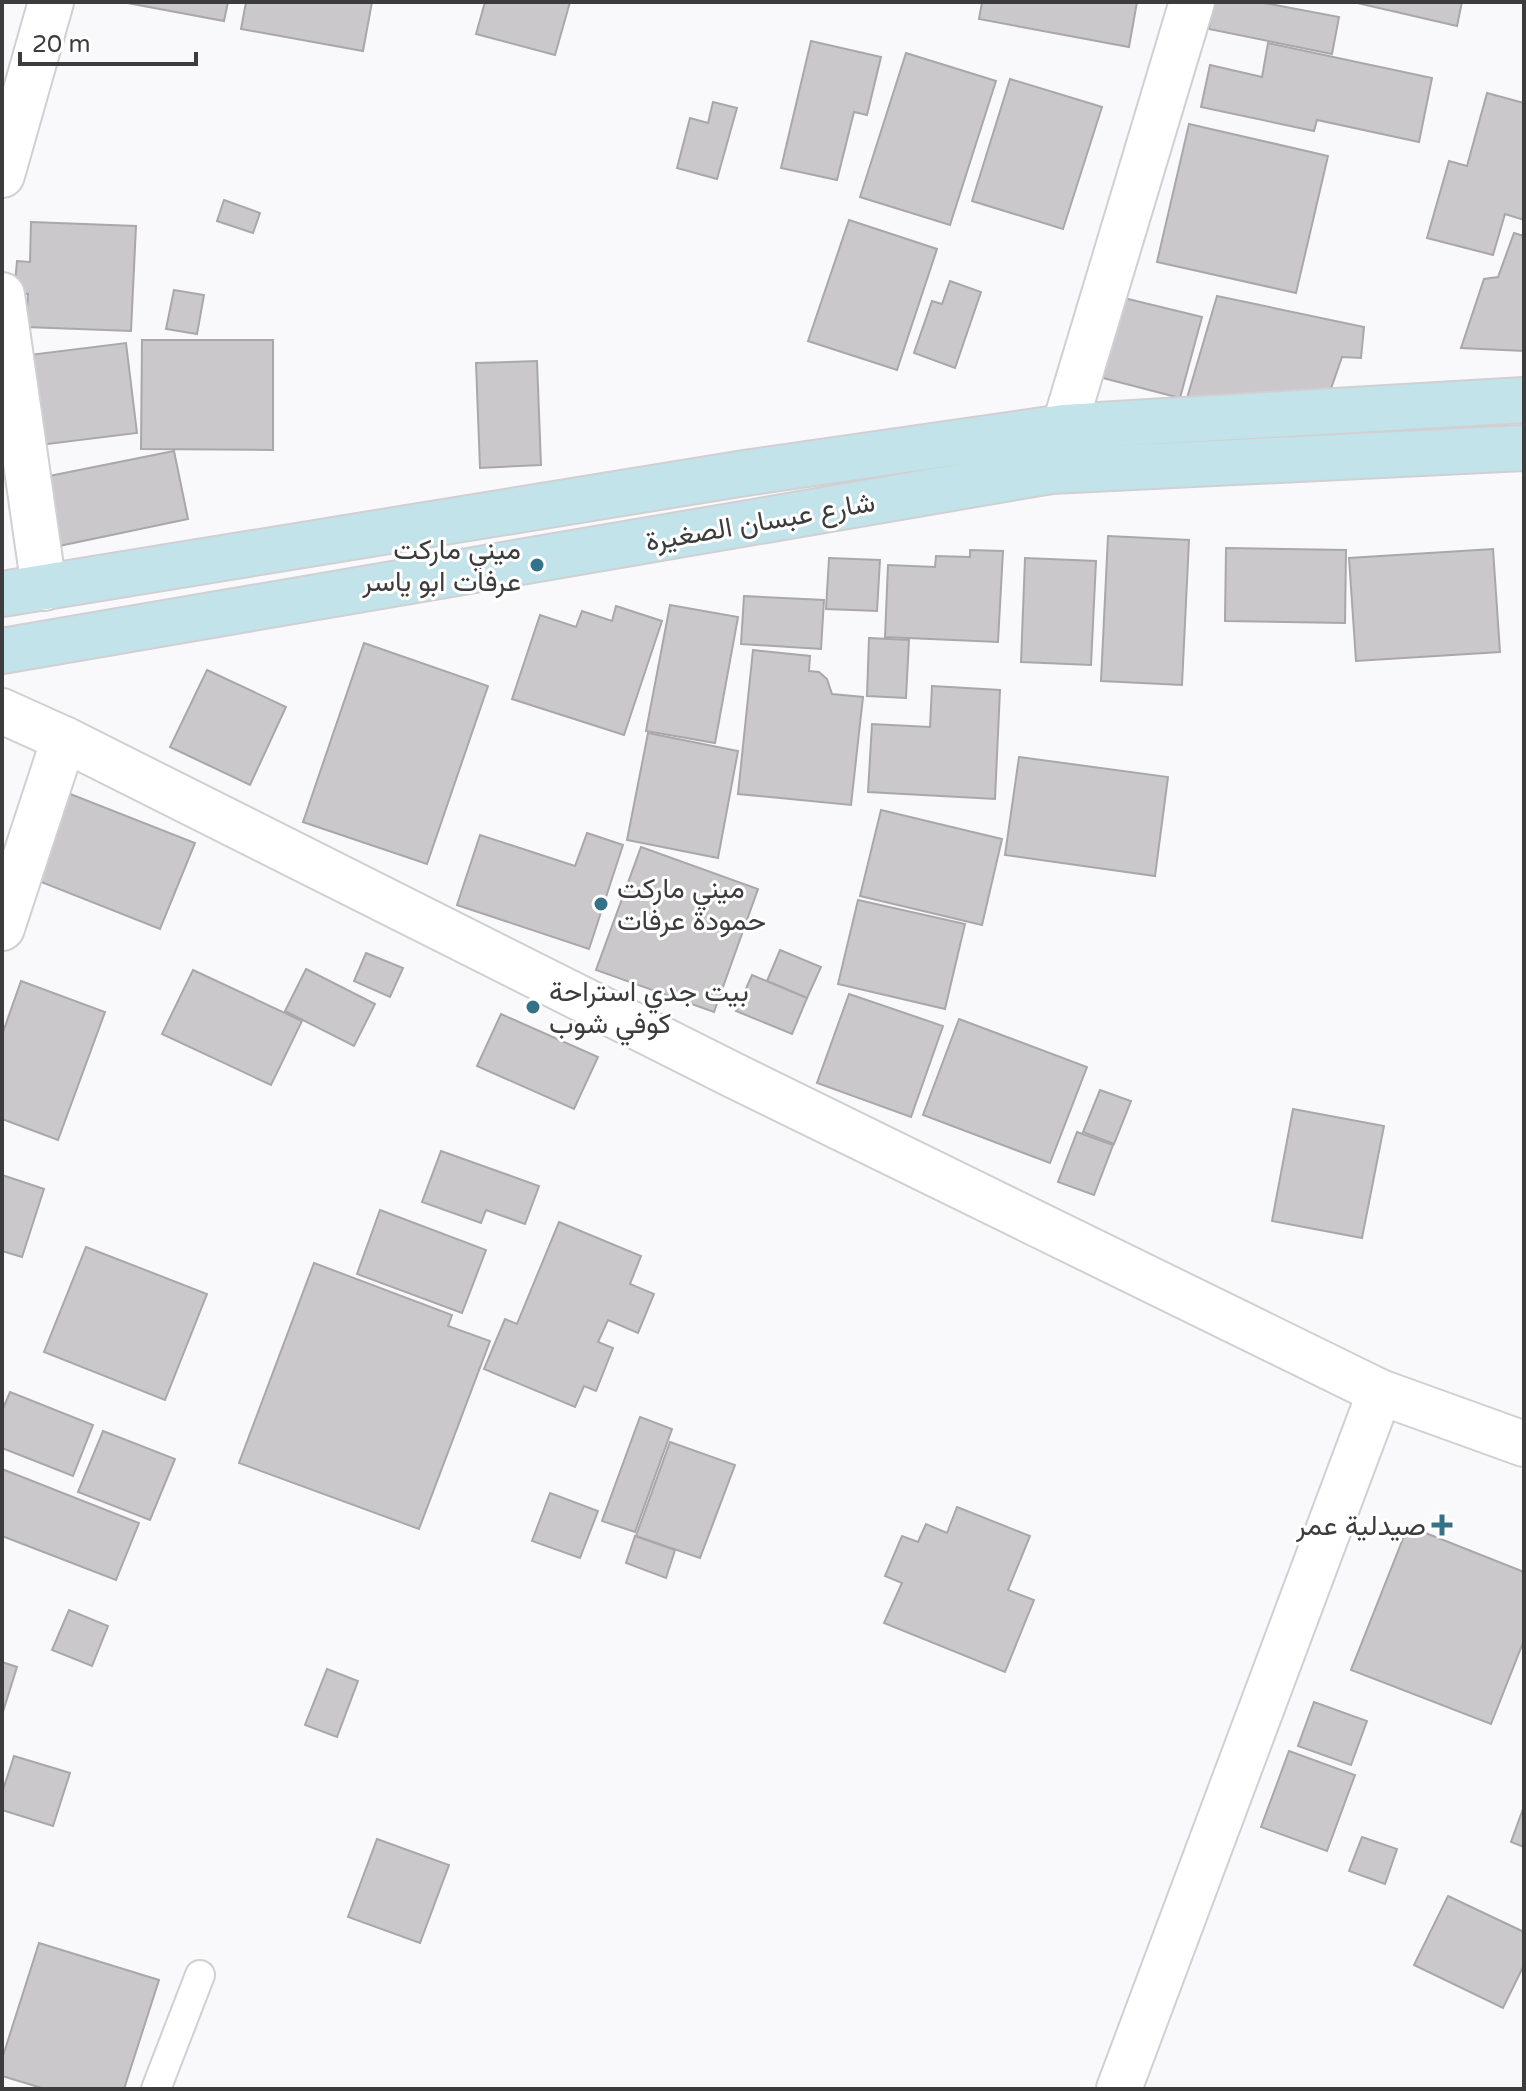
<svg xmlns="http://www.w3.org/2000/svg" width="1526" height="2091" font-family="'Varela Round',Vazirmatn,sans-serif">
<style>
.building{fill:#cbc8cb;stroke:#a9a7a9;stroke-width:2}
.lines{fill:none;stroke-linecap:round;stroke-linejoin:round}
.lane-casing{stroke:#d0d0d3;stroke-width:32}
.street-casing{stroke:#d0d0d3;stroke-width:48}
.secondary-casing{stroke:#d0d0d3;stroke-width:48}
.lane{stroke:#fff;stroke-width:28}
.street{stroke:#fff;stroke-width:44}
.secondary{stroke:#c2e3e9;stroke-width:44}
.poi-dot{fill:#347288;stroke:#fff;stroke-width:3}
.labels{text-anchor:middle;stroke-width:6;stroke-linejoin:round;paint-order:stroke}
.street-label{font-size:28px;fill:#3c3c3d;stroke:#fff}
.poi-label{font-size:28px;fill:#3c3c3d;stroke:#fff;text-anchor:end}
</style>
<rect width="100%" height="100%" fill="#f9f9fc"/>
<g class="building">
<polygon points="122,2 228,2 224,21"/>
<polygon points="246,2 372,2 363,51 241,29"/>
<polygon points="485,2 570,2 555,55 476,34"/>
<polygon points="982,2 1137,2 1129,47 979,19"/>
<polygon points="1214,2 1259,2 1339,17 1332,54 1209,29"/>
<polygon points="1353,2 1462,2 1457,26"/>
<polygon points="811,41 881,57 867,115 854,112 837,180 781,168"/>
<polygon points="1268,43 1432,78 1419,142 1317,120 1314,131 1201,107 1210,65 1262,77"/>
<polygon points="906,53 996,81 950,225 860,197"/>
<polygon points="1010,79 1102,107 1063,229 972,201"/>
<polygon points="1487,93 1524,103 1524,220 1505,214 1493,255 1427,238 1449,161 1467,166"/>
<polygon points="713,102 737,108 717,179 677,168 690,118 708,123"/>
<polygon points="1189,124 1328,156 1296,293 1157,262"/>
<polygon points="224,200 260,213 253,233 217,221"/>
<polygon points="849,220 937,249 897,370 808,341"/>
<polygon points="31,222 136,226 131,331 26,327 28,294 14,293 17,261 30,262"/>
<polygon points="1514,233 1524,236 1524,351 1461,348 1484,279 1498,277"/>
<polygon points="950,281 981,292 955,368 914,353 932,301 942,304"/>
<polygon points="174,290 204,295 197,334 166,329"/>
<polygon points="1217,296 1364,327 1361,358 1342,357 1327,400 1185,405"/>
<polygon points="1124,298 1202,317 1180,398 1103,378"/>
<polygon points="142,340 273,340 273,450 141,449"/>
<polygon points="126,343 137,433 40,445 29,355"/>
<polygon points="537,361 541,465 480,468 476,363"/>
<polygon points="174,451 188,519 59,546 44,477"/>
<polygon points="1108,536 1189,540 1182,685 1101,681"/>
<polygon points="1226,548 1346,550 1345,623 1225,621"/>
<polygon points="1493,549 1500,652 1356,661 1349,558"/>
<polygon points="970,550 1003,551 998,642 885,637 888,565 935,567 936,556 970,557"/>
<polygon points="829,558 880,560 877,611 826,609"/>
<polygon points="1025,558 1096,561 1091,665 1021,662"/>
<polygon points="744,596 824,600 821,649 741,644"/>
<polygon points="670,605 738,617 715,743 646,731"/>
<polygon points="616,606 662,621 624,735 512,699 540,615 576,627 582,611 612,621"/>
<polygon points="869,638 909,640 906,698 867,696"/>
<polygon points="364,643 488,686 427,864 303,822"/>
<polygon points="753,650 810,656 809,671 819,672 827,679 832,694 863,697 851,805 738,794"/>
<polygon points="207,670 286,707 250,785 170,747"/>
<polygon points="932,686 1000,690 995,799 868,792 872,724 930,727"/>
<polygon points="648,733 738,751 718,858 627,840"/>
<polygon points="1019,757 1168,777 1155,876 1005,855"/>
<polygon points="60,790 195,843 160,929 26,876"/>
<polygon points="881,810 1002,839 982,925 860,896"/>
<polygon points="587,833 623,845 589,949 457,905 480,835 575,866"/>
<polygon points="641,847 758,889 714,1012 596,970"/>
<polygon points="858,900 965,924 945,1009 838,984"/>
<polygon points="780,950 821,967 807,998 767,981"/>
<polygon points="366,953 403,968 390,997 354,981"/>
<polygon points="306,969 375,1004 354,1046 285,1011"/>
<polygon points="193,970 302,1021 271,1085 162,1034"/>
<polygon points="752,975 807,998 792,1034 736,1011"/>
<polygon points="21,981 105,1012 58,1140 2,1119 2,1035"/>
<polygon points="849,994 943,1026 911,1117 817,1083"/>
<polygon points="501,1014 598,1057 574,1109 477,1066"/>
<polygon points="959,1019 1087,1067 1050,1163 923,1115"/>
<polygon points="1100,1090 1131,1101 1114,1144 1083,1132"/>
<polygon points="1293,1109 1384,1126 1362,1238 1272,1221"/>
<polygon points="1077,1132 1113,1145 1094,1195 1058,1182"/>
<polygon points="441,1151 539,1186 525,1224 486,1210 481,1223 422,1202"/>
<polygon points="2,1175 44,1189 22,1257 2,1251"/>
<polygon points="380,1210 486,1250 462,1313 357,1274"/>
<polygon points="559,1222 641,1256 630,1284 654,1294 638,1333 608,1320 598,1342 613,1348 596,1391 584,1386 575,1407 484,1369 505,1319 517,1324"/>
<polygon points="86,1247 207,1294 165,1400 44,1352"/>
<polygon points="314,1263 452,1315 448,1326 490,1341 419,1529 239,1463"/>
<polygon points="10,1392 93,1425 73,1476 2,1448 2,1411"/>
<polygon points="640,1417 672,1429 635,1532 602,1521"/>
<polygon points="103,1431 175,1459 150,1520 78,1492"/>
<polygon points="670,1442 735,1465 700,1558 636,1536"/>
<polygon points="2,1469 139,1523 116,1580 2,1536"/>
<polygon points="550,1493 598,1511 580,1558 532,1541"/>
<polygon points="957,1507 1030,1536 1008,1590 1034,1600 1005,1672 884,1623 902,1583 885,1576 902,1536 918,1542 926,1524 947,1533"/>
<polygon points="1408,1526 1524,1572 1524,1640 1491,1724 1351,1670"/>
<polygon points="635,1536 675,1550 666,1578 626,1563"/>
<polygon points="69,1610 108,1626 92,1666 52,1650"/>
<polygon points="2,1662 17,1667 2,1715"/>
<polygon points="327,1669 358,1681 337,1737 305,1725"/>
<polygon points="1314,1702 1367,1721 1351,1765 1298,1746"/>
<polygon points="1289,1751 1355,1775 1327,1851 1261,1827"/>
<polygon points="14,1756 70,1773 53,1826 2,1810 2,1793"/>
<polygon points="1524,1806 1524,1847 1511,1842"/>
<polygon points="1362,1837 1397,1849 1385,1884 1349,1871"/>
<polygon points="377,1839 449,1865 420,1943 348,1917"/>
<polygon points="1448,1896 1524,1932 1524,1965 1503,2008 1414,1965"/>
<polygon points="39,1943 159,1980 124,2089 45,2089 2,2076 2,2059"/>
</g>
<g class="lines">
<defs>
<polyline id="lane" points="156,2089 200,1975"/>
<g id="street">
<polyline points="2,175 51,2"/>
<polyline points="2,295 44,588"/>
<polyline points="1054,461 1192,2"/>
<polyline points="2,711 64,739 731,1074 1380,1392 1524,1444"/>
<polyline points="2,928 64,739"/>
<polyline points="1119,2089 1380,1392"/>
</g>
<g id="secondary">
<polyline points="2,594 745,473 1064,427 1524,400"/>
<polyline points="2,651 1051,471 1524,448"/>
</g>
</defs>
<use href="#lane" class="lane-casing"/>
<use href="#street" class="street-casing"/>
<use href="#secondary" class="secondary-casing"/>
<use href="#lane" class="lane"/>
<use href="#street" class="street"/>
<use href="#secondary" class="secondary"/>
</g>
<g class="poi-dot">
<circle cx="537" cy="565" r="8"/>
<circle cx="601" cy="904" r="8"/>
<circle cx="533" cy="1007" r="8"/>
<path d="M1438 1513h8v8h8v8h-8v8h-8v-8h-8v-8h8z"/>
</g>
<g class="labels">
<g class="street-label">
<text transform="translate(760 521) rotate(-10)" y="10">شارع عبسان الصغيرة</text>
</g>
<g class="poi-label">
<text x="521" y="559">ميني ماركت<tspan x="521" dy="32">عرفات ابو ياسر</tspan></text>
<text x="617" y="898" text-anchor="start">ميني ماركت<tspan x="617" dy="32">حمودة عرفات</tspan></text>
<text x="549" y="1001" text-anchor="start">بيت جدي استراحة<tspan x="549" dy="32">كوفي شوب</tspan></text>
<text x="1426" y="1535">صيدلية عمر</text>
</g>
</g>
<rect width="1526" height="2091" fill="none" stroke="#3c3c3d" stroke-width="8"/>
<path d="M20 52v12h176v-12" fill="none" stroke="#3c3c3d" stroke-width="4"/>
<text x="32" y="52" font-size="24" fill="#3c3c3d" stroke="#ffffff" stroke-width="6" paint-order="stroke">20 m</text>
</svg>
